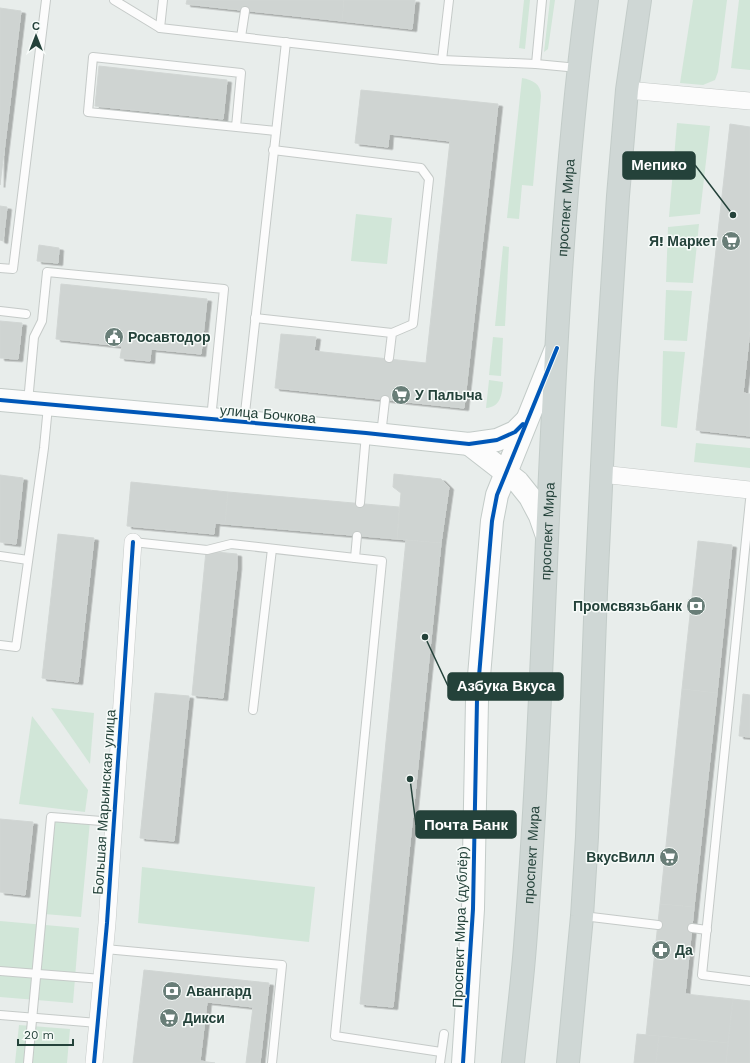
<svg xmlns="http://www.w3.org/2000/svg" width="750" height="1063" font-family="'Work Sans',sans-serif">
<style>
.green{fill:#d1e6d8}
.building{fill:#cfd4d2;stroke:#d1d6d4;filter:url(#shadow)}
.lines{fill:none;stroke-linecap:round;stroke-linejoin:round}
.lane-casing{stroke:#c5cac8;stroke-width:10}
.street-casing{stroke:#c5cac8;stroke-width:18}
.secondary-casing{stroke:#c3cbc8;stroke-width:24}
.primary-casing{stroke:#c3ccc9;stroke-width:24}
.lane{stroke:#fcfcfc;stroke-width:8}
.street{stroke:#fcfcfc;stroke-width:17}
.secondary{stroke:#fcfcfc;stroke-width:22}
.primary{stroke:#cfd7d5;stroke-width:22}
.cycleway-casing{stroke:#f7fbf9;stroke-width:6}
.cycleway{stroke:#0057b8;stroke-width:4}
.labels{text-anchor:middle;stroke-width:3;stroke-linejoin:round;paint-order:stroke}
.street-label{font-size:14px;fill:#24423a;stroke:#f7fbf9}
.poi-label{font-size:14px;font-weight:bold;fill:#24423a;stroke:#f7fbf9;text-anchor:start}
.leader{fill:none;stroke:#24423a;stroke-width:1.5}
.callout-dot{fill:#24423a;stroke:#f7fbf9;stroke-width:1.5}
.callout{fill:#24423a;stroke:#24423a;stroke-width:1.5}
.callout-label{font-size:15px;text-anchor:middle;font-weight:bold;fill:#fff}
</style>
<defs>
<filter id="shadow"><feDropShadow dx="4.5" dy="2.5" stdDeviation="0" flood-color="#0004"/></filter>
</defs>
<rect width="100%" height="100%" fill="#e8edeb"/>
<g class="green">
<polygon points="524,0 530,0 525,49 519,48"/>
<polygon points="550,0 555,0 548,49 544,52"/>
<polygon points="693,0 727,0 718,72 715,80 703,85 680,83"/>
<polygon points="739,0 750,0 750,70 731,68"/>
<path d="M522 78C533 80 541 84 541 96L533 186 522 185 519 219 507 218Z"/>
<polygon points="677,123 710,126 700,214 669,217"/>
<polygon points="356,214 392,218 387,264 351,261"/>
<polygon points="699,224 693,283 666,282 668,227"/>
<polygon points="503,246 509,247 505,326 495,326"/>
<polygon points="666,290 692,291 687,341 664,340"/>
<polygon points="493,337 503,338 501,376 489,375"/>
<polygon points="663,351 685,352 677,428 661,426"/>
<path d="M489 380 503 382C502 394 501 407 486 408Z"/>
<polygon points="696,443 750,448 750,468 694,462"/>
<polygon points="51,708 94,713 90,764"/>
<polygon points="32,716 88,790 85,812 19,804"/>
<polygon points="53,818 90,821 81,917 44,914"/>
<polygon points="142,867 315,887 309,942 138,923"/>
<polygon points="0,921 79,928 73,1003 0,997"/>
<polygon points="19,1025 70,1029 67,1063 15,1063"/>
</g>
<g class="building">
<polygon points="187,0 344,0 342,21 186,4"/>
<polygon points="344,0 415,0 412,29 342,21"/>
<polygon points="0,8 21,11 0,185"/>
<polygon points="99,66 227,80 223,119 95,106"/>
<polygon points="361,90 498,104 464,408 275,388 281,334 316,337 314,351 426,363 450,141 389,134 388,147 355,143"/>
<polygon points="730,124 750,127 750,330 743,393 750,394 750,436 696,430"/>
<polygon points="0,206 7,207 3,241 0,240"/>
<polygon points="39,245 59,248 58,263 37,261"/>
<polygon points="61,284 207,299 201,354 151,349 150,361 120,358 122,346 56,339"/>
<polygon points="0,321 22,323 18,359 0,358"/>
<polygon points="394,474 441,479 449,487 441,543 397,539 401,493 393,487"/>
<polygon points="0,475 23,478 16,544 0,542"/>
<polygon points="131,482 228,492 225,524 215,523 214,534 127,526"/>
<polygon points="228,492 399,507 397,539 225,524"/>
<polygon points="58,534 94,538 78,682 42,678"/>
<polygon points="406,540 441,543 393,1007 360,1004"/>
<polygon points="698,541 732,545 717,693 682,689"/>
<polygon points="206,551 237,554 237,567 223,698 192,695"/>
<polygon points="682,689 717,693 694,907 660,904"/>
<polygon points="155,693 189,696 174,841 140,838"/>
<polygon points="743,694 750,695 750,737 739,736"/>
<polygon points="0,819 33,822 25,895 0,892"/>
<polygon points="660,904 694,907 685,994 733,999 728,1043 646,1035"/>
<polygon points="144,970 269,983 260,1063 246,1063 253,1007 207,1002 200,1061 215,1063 133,1063"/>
<polygon points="733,999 750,1001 750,1063 726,1063"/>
<polygon points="637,1034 659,1036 656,1063 634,1063"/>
<polygon points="659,1036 728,1043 726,1063 656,1063"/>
</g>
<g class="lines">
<defs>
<g id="lane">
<polyline points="114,0 160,28 442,60 536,64 578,68"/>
<polyline points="160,28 163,0"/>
<polyline points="241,37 245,11"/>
<polyline points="442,60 449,0"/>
<polyline points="536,64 542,0"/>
<polyline points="236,127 241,73 93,57 88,112 276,131"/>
<polyline points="273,150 421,168 429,179 413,324 392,333 389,358"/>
<polyline points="0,268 13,269 46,0"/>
<polyline points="0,311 26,314"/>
<polyline points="255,318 392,333"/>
<polyline points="28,402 34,337 42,321 47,272 224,289 211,419"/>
<polyline points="244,422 286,42"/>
<polyline points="381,435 385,400"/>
<polyline points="750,500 702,975 750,981"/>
<polyline points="360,503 366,434"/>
<polyline points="357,536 355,558 382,561 335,1036 441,1052"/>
<polyline points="133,542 207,550 231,544 355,558"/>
<polyline points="0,556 28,560"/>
<polyline points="0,645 16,647 44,448 48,406"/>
<polyline points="253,710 272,549"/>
<polyline points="583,916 658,925"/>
<polyline points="692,928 707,930"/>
<polyline points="105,949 282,965 272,1063"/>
<polyline points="0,971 102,979"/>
<polyline points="0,1015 98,1023"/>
<polyline points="28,1063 51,817 114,822"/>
<polyline points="440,1063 444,1034"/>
</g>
<g id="street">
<polyline points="627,90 750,101"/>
<polyline points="601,474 750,490"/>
<polyline points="94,1063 107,923 133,542"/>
</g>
<g id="secondary">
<polyline points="0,400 366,433 469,444 497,440 515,432 526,421"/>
<polyline points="469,444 518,482 530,497 540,516 547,536"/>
<polyline points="463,1063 473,909 477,700 492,521 497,495 555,351"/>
</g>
<g id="primary">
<path id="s1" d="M513 1063C517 1024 522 985 525 946 550 631 546 314 587 0"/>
<polyline points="568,1063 582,916 587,837 596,592 606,382 618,196 627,90 640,0"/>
</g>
</defs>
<use href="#lane" class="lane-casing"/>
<use href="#street" class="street-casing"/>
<use href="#secondary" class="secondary-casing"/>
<use href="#primary" class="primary-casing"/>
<use href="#lane" class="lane"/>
<use href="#street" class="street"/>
<use href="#secondary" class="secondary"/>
<use href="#primary" class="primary"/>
<defs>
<g id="cycleway">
<polyline points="0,400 366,433 469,444 497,440 515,432 523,424"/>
<polyline points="94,1063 107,923 133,542"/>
<polyline points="463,1063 473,909 477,700 492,521 497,495 557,348"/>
</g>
</defs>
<use href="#cycleway" class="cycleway-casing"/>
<use href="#cycleway" class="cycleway"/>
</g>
<defs>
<symbol id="supermarket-disc" viewBox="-11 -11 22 22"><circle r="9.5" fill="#697e78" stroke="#f7fbf9"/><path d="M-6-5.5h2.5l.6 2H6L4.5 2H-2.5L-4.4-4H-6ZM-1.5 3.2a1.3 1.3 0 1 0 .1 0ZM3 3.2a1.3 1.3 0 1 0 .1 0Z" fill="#fff"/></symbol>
<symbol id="civic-disc" viewBox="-11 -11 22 22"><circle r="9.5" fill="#697e78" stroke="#f7fbf9"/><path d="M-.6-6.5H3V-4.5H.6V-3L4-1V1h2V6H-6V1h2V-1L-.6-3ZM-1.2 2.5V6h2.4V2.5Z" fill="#fff"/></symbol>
<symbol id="bank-disc" viewBox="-11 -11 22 22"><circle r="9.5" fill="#697e78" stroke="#f7fbf9"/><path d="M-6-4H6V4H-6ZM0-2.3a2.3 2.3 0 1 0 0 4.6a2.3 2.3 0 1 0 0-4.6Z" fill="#fff"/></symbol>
<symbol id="pharmacy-disc" viewBox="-11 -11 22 22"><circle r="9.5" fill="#697e78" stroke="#f7fbf9"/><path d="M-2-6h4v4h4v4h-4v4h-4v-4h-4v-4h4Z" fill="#fff"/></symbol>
</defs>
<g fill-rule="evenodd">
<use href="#supermarket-disc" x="720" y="230" width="22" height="22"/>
<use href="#civic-disc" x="103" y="326" width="22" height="22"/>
<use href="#supermarket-disc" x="390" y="384" width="22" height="22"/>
<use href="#bank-disc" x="685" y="595" width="22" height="22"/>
<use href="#supermarket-disc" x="658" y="846" width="22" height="22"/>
<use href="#pharmacy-disc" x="650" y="939" width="22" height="22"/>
<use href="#bank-disc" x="161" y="980" width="22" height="22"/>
<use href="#supermarket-disc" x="158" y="1007" width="22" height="22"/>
</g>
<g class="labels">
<g class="street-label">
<text dy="5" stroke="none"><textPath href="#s1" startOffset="857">проспект Мира</textPath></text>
<text transform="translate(268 414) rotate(5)" y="5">улица Бочкова</text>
<text dy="5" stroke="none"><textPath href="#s1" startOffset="533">проспект Мира</textPath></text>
<text transform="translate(104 802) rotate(-86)" y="5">Большая Марьинская улица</text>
<text dy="5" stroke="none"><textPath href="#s1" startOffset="209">проспект Мира</textPath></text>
<text transform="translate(460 927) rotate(-88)" y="5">Проспект Мира (дублёр)</text>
</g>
<g class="poi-label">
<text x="717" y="246" text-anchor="end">Я! Маркет</text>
<text x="128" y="342">Росавтодор</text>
<text x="415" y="400">У Палыча</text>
<text x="682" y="611" text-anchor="end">Промсвязьбанк</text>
<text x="655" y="862" text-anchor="end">ВкусВилл</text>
<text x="675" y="955">Да</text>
<text x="186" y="996">Авангард</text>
<text x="183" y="1023">Дикси</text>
</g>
</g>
<path class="leader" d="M733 215L695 165M425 637L448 686M410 779L416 825"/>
<g class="callout-dot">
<circle cx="733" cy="215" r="4"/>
<circle cx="425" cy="637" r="4"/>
<circle cx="410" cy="779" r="4"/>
</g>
<g class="callout">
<rect x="623" y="152" width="72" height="27" rx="4"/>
<rect x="448" y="673" width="115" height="27" rx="4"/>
<rect x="416" y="811" width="100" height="27" rx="4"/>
</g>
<g class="callout-label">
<text x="659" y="170">Мепико</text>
<text x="506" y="691">Азбука Вкуса</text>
<text x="466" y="830">Почта Банк</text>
</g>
<g transform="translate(36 36)" stroke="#f7fbf9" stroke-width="3" paint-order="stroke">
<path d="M0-3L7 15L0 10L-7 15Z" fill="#24423a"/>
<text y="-6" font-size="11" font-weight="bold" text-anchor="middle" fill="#24423a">С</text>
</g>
<path d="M18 1039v6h55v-6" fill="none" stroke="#24423a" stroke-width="2"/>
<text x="24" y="1039" font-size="12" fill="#24423a" stroke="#f7fbf9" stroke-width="3" paint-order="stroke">20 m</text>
</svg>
